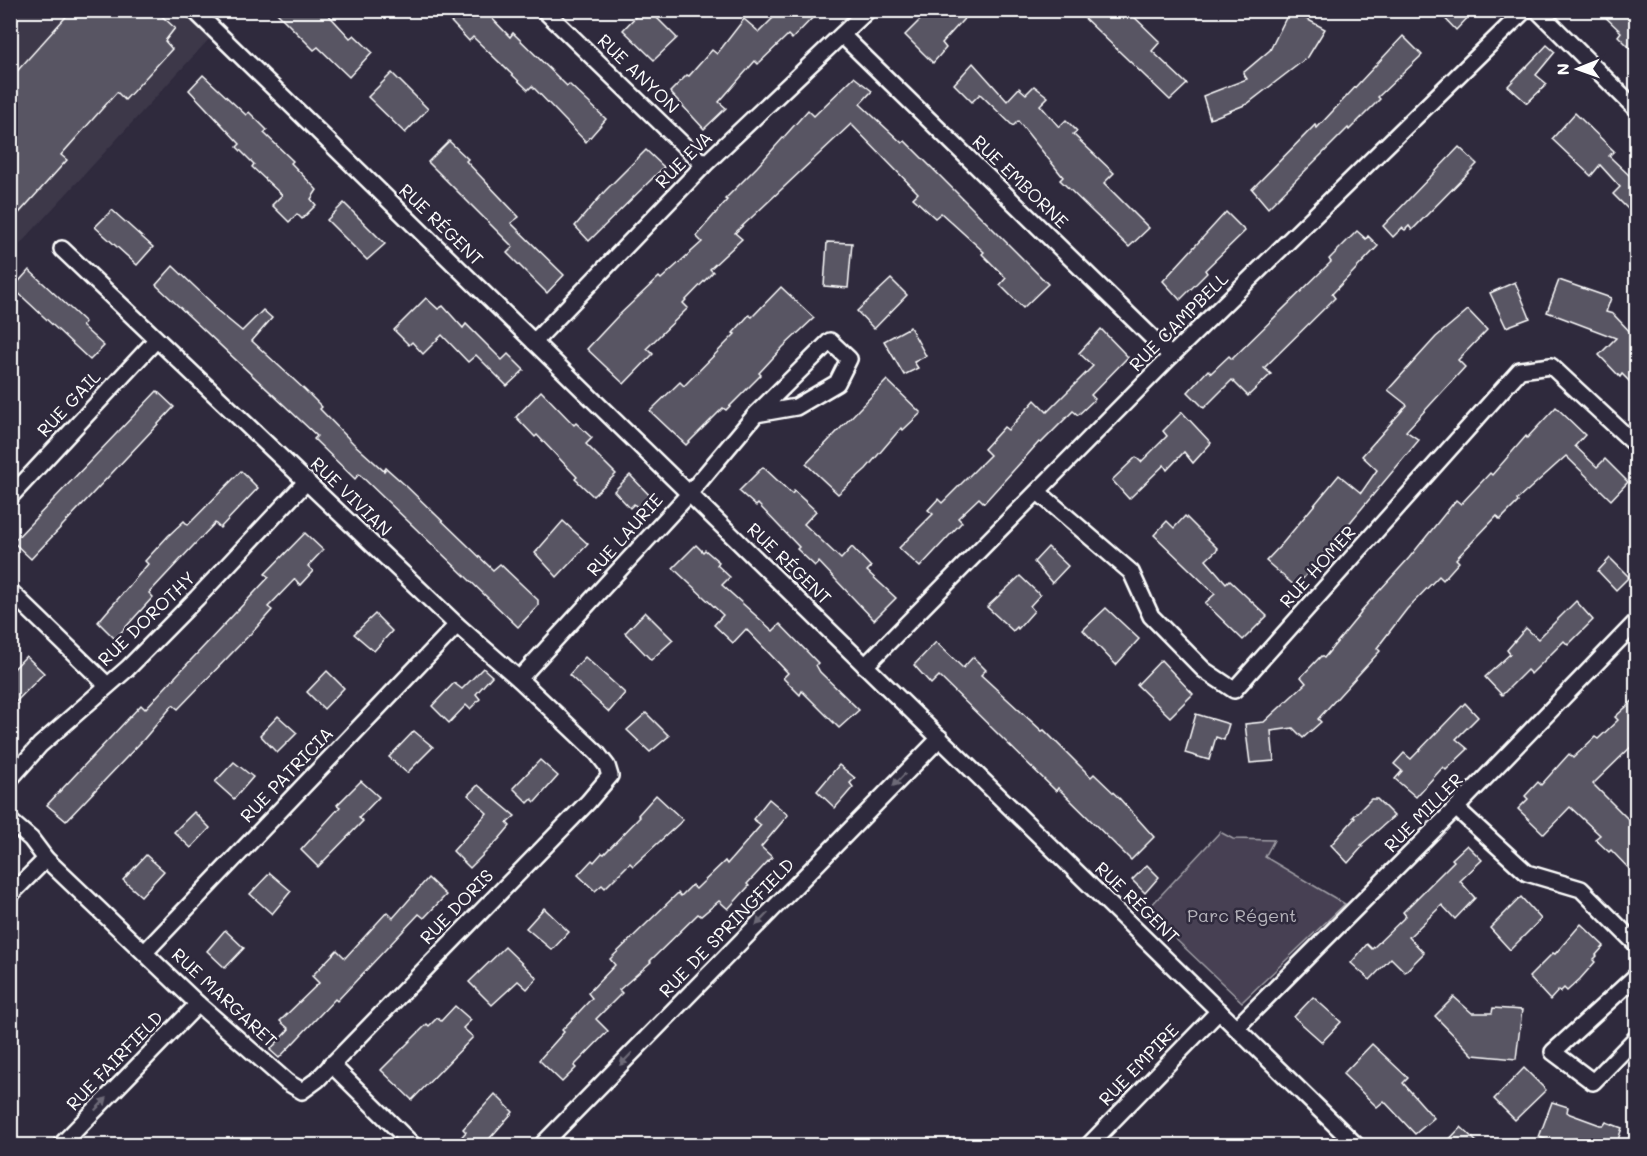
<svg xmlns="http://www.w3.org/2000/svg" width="1647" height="1156" font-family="Mali,sans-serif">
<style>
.built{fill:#3c3749}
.green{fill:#464152;stroke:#a2a0a8;stroke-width:1.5}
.building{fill:#595564;stroke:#fff;stroke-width:1.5}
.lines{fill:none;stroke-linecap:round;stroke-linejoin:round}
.minor-casing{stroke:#fff;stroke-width:20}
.minor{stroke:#2f2a3d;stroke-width:15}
.oneway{fill:#6d6a77}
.labels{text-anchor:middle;stroke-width:5;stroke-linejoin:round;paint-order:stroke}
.street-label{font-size:18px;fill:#fff;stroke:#2f2a3d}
.park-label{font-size:18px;fill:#b5b3ba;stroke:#2f2a3d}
</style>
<rect width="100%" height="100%" fill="#2f2a3d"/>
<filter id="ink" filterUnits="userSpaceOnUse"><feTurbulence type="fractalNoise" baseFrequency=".0167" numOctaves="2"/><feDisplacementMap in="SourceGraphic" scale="12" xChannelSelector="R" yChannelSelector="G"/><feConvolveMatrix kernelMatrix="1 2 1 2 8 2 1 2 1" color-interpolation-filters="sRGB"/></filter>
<g filter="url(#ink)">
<polygon class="built" points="11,11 182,11 211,37 11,254"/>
<polygon class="green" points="1220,832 1233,839 1274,840 1265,857 1345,904 1242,1002 1146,911"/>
<g class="building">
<polygon points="72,10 155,10 175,28 165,41 172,49 125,100 117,92 61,155 67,160 10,223 10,79"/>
<polygon points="274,10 324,10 350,38 354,35 372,52 349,77 318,47 314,50"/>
<polygon points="440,10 484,10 510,37 513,33 567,86 569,84 606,119 586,142 532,86 528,90 473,37 469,41"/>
<polygon points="642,10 649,10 677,38 654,60 623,30"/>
<polygon points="781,10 820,10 792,39 788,35 758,64 755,61 719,102 726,108 704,129 670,92 687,75 689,76 712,50 717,54 744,19 759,32"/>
<polygon points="930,10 972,10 942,43 946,48 933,63 905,35"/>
<polygon points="1076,10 1127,10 1160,42 1152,51 1187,84 1170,100"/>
<polygon points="1290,10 1325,29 1308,57 1247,104 1210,119 1203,96 1247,79 1243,73 1270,50"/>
<polygon points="1437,10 1475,10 1456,30"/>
<polygon points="1598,10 1636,10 1636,54 1618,36 1621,32"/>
<polygon points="1403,36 1422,55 1378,97 1380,99 1349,130 1348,128 1268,208 1252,189 1315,125 1317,128"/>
<polygon points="1547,45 1555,52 1536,75 1547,84 1527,103 1508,86"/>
<polygon points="973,63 1007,101 1019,88 1026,94 1034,86 1048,97 1040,105 1059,127 1066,120 1077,131 1073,134 1114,173 1104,183 1149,228 1129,247 1060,180 1063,177 1018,121 1013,126 980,94 972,102 954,84"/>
<polygon points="392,73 428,109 405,133 368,97"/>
<polygon points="203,75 246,115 249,112 267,130 264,133 293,161 291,163 317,190 311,199 316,205 302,219 297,214 289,222 272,205 282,195 252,167 254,164 237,147 240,144 189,90"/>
<polygon points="854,77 872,91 860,104 902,143 905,141 1048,284 1023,308 1000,285 1006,278 982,254 984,252 941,213 935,218 913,198 918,193 851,124 735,233 742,239 710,269 713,272 683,303 688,308 647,348 653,354 624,384 587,349 616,318 659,277 661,279 702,242 696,236 727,200 725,199 757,167 808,110 814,116"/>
<polygon points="1575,113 1614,151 1609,156 1631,177 1636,172 1636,217 1613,194 1620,187 1600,165 1591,176 1552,139"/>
<polygon points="449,141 468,159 466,161 519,217 511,223 564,275 547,293 507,253 513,247 428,162"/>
<polygon points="1459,147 1477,164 1412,230 1409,226 1405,230 1402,228 1393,237 1383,226"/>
<polygon points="646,150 664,167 589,241 575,226 605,191"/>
<polygon points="344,203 385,244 367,260 327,220"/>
<polygon points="112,210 153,247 137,265 95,227"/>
<polygon points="1226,212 1245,231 1205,270 1207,273 1180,300 1163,281"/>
<polygon points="1357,231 1366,239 1368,236 1378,246 1332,294 1335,298 1264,368 1271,374 1248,396 1232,380 1204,408 1188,392 1208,370 1211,373 1229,356 1232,359 1331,262 1329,259"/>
<polygon points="827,242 852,243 848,288 824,286"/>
<polygon points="173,266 215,306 213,307 242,331 263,310 272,318 252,341 305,390 322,407 320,409 353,443 384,471 386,468 404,484 493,570 500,564 538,600 538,606 518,627 359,474 355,479 314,439 317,436 156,285"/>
<polygon points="29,270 85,322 82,326 104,346 90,360 13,288"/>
<polygon points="891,279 907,295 874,329 857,311"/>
<polygon points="1559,280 1611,298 1606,312 1613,314 1636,338 1636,388 1622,374 1620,377 1599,355 1616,338 1547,312"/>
<polygon points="1515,282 1530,318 1506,327 1490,293"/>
<polygon points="781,287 814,318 783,347 759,373 761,375 726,410 723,408 686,445 650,411 680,382 684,386 735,334 733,333 749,315 752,317"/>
<polygon points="426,298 438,309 443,306 463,328 466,324 502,360 508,354 524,370 507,386 476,355 468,362 442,335 423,354 412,342 409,345 394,330"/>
<polygon points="1468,310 1487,330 1458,360 1465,367 1406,431 1419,440 1296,587 1266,561 1282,544 1339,475 1361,493 1377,470 1362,456 1407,405 1388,390 1436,337"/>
<polygon points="910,327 926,356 914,362 918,368 904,375 884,341"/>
<polygon points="1101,329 1128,357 1091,395 1095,399 1078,415 1073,411 1041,443 1039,442 984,503 979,498 958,518 962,522 920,567 899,548 933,514 928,510 938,499 942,503 990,455 984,449 1004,427 1008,430 1035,400 1047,412 1093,366 1079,353"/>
<polygon points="887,380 921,413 903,430 901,428 866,469 838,494 806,464"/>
<polygon points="157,391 174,407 31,559 13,542"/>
<polygon points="541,391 574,425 576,423 592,438 586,444 616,474 593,496 575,479 577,477 537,435 535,437 516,417"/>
<polygon points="1556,407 1585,435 1575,446 1597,467 1605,459 1628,482 1611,500 1566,456 1517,500 1518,502 1500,520 1497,516 1456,559 1459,562 1443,580 1439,576 1407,609 1377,648 1380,651 1318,719 1321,722 1303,738 1293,728 1271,731 1274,761 1250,763 1245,724 1264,722 1306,683 1301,677 1321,656 1324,658 1361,613 1360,612 1409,558 1456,500 1461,504 1490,473 1492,475 1526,436 1527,438"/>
<polygon points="1182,412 1211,443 1193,463 1184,452 1167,470 1164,465 1129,499 1112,480 1136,457 1141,462 1167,436 1163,431"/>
<polygon points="763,467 792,494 794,491 816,511 804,524 841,559 852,547 871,567 867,571 896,598 874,620 819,562 815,566 797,549 799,547 758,504 756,506 739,491"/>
<polygon points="241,471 258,488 220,528 215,523 194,545 149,593 153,597 115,639 98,622 148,564 145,561 168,536 184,521 188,525"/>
<polygon points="630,475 654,500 642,512 634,504 630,508 614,491"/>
<polygon points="1185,516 1218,549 1206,560 1226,583 1229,580 1267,616 1243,640 1205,603 1215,594 1154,535 1167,521 1174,528"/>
<polygon points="563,521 588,544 557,577 535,553"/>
<polygon points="305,533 323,550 308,566 313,571 300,585 295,579 268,607 272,610 257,627 178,709 173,705 144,739 66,821 47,805 141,705 145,709 269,577 265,574"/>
<polygon points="696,545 703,552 705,550 719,562 717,565 730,577 722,585 773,631 780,624 818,663 816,665 820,672 859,710 839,728 802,691 800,695 783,678 788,673 746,629 733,643 714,625 723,615 673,568"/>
<polygon points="1048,547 1068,566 1052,583 1034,562"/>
<polygon points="1610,558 1629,577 1616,590 1598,571"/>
<polygon points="1020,576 1040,595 1030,606 1034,611 1018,629 1017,627 1013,631 987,607"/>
<polygon points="1576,601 1593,620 1568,645 1564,641 1531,674 1527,670 1502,695 1485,677 1510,654 1507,650 1526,628 1538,639"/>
<polygon points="1106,608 1139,639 1116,665 1083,630"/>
<polygon points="645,612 673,640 651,660 625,633"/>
<polygon points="375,614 392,631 374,651 354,634"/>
<polygon points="936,642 963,668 973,657 986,670 981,675 1042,731 1044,730 1091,777 1094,774 1120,799 1154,837 1131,860 1058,788 1056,791 939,676 931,684 914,665"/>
<polygon points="26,656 44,673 10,708 10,673"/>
<polygon points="585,657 625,693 609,712 569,675"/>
<polygon points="1161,660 1193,694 1170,717 1137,685"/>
<polygon points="483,668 492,676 476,694 480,699 470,709 466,705 449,723 432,706 454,683 462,689"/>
<polygon points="327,671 344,688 324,709 307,692"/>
<polygon points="1636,698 1636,742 1593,784 1636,827 1636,876 1611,850 1609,852 1595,839 1600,835 1570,807 1544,834 1518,809 1528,799 1525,796 1538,782 1541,785 1569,754 1573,758 1595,737 1598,739 1618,720 1615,717"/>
<polygon points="1465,703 1478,717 1456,739 1468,749 1446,770 1443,767 1416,797 1395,779 1402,771 1394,764 1404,753 1411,759"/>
<polygon points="646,713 669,736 650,752 627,730"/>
<polygon points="1196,714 1229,724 1224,740 1216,737 1209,760 1185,753"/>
<polygon points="278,716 297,733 277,753 260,735"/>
<polygon points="414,731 433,747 407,773 389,757"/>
<polygon points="540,760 558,776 535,802 532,799 528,803 513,788"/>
<polygon points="234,762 253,777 234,799 215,782"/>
<polygon points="839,765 855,778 850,783 853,787 835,808 817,791"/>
<polygon points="361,781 379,797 359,818 363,821 318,867 301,850 340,807 337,805"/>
<polygon points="478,785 515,816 507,823 510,826 499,839 470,868 453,851 487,813 468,795"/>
<polygon points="656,795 683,820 633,866 630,863 605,888 602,885 595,891 578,875 592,860 594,862 602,853 604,854 640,817 638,815"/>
<polygon points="769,799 788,815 761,847 772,857 747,884 749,886 728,909 719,901 701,916 698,914 650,961 651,962 619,990 622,993 596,1019 608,1031 574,1066 576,1068 562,1082 539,1060 564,1032 562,1030 592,998 588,993 615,965 610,959 678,893 681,896 692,885 696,889 725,861 727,864 761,825 753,819"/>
<polygon points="1371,799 1377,799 1394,816 1361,845 1363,846 1348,863 1331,845 1355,818 1353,817"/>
<polygon points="194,812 210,828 191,848 174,832"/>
<polygon points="1467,845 1482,860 1460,881 1475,898 1455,919 1442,905 1409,937 1424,953 1405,972 1391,958 1370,980 1351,963 1367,944 1372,949 1406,916 1403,912 1454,861 1452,859"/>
<polygon points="146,855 164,871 141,896 123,880"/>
<polygon points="1147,865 1159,877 1145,893 1132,880"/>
<polygon points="270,873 291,891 272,914 250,894"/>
<polygon points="428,878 446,895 424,918 419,914 337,1001 335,999 279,1058 270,1050 289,1029 280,1021 319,983 312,976 337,950 345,958 387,912 393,918"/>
<polygon points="1521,897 1541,919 1510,950 1490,928"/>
<polygon points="544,908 569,932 552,950 526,928"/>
<polygon points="1581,924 1604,946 1596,955 1597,956 1593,960 1595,962 1580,979 1567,991 1564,988 1560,992 1559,990 1550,1000 1529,977 1553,953 1555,954"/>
<polygon points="225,930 244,948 225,968 207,951"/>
<polygon points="505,947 537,978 527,989 518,981 492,1005 469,982"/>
<polygon points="1313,997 1341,1022 1322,1042 1294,1017"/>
<polygon points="1454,997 1472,1013 1492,1013 1493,1008 1522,1010 1516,1059 1473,1055 1435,1016"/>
<polygon points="455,1006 471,1020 463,1028 473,1037 412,1100 381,1070 427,1024 429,1026 437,1018 441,1021"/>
<polygon points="1372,1044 1408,1078 1403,1083 1434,1118 1415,1134 1384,1101 1377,1107 1343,1074"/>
<polygon points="1524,1068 1546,1090 1515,1120 1494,1099"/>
<polygon points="495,1094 513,1112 483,1146 453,1146 466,1132 463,1129"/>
<polygon points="1552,1102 1568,1107 1567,1112 1570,1114 1600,1125 1604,1125 1606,1122 1622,1128 1616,1146 1563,1146 1539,1137"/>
<polygon points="1461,1127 1481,1146 1443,1146"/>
</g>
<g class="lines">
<defs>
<g id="minor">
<polyline points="194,10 1357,1146"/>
<polyline points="544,10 704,165"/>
<polyline points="1537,10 1636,109"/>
<polyline points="842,35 1171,356"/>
<polyline points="534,342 704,165 868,10"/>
<polyline points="1038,492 1131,572 1151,616 1204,670 1234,690 1520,370 1551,366 1636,445"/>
<polyline points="10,497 156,340"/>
<polyline points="10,591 107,685"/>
<polyline points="865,666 1171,356 1525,10"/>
<polyline points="519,679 689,494 756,414 830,341 849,359 837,383 796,407 756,414"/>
<polyline points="10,779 40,745 128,668 197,598 307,481"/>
<polyline points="1456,808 1527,873 1581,889 1636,944"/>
<polyline points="10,821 31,839 46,859 198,1004 287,1082 302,1091 317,1080 588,802 610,776 607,766 597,753 519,679 457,625 62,249"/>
<polyline points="10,895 46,859"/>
<polyline points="145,952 457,625"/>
<polyline points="1636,976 1553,1052 1593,1082 1636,1038"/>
<polyline points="1236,1028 1456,808 1636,622"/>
<polyline points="331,1064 414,1146"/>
<polyline points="60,1146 198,1004"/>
<polyline points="541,1146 940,738"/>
<polyline points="1088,1146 1219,1011"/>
</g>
</defs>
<use href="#minor" class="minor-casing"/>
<use href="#minor" class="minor"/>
</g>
<defs><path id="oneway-solid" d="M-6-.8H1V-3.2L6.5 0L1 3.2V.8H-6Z" transform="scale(1.5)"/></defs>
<g class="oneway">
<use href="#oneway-solid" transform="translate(899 780) rotate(134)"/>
<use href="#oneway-solid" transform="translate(762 919) rotate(134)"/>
<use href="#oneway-solid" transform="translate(626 1059) rotate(134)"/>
<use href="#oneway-solid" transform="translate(101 1104) rotate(-46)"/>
</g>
</g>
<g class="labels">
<g class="street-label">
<text transform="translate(638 74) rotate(44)" y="6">RUE ANYON</text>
<text transform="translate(684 160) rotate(-45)" y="6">RUE EVA</text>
<text transform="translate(1020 182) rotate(44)" y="6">RUE EMBORNE</text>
<text transform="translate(441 225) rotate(44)" y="6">RUE RÉGENT</text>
<text transform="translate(1179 322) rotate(-45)" y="6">RUE CAMPBELL</text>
<text transform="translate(69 404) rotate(-47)" y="6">RUE GAIL</text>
<text transform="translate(351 497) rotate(44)" y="6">RUE VIVIAN</text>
<text transform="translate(625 535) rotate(-48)" y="6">RUE LAURIE</text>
<text transform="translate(789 564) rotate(44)" y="6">RUE RÉGENT</text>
<text transform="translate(1318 567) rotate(-48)" y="6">RUE HOMER</text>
<text transform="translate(147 619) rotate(-44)" y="6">RUE DOROTHY</text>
<text transform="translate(287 775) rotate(-46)" y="6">RUE PATRICIA</text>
<text transform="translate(1424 813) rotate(-45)" y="6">RUE MILLER</text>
<text transform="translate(1137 903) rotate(44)" y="6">RUE RÉGENT</text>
<text transform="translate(457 907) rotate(-46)" y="6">RUE DORIS</text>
<text transform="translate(727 928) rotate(-46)" y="6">RUE DE SPRINGFIELD</text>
<text transform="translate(224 998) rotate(43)" y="6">RUE MARGARET</text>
<text transform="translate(115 1061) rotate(-46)" y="6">RUE FAIRFIELD</text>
<text transform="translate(1139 1065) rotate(-46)" y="6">RUE EMPIRE</text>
</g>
<g class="park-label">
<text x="1242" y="922">Parc Régent</text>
</g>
</g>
<rect width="1647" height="1156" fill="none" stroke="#2f2a3d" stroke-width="36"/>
<rect x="18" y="18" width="1611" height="1120" fill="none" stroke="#fff" stroke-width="2" filter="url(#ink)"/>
<g transform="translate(1578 69) rotate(269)" stroke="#2f2a3d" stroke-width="4.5" paint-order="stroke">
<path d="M0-4.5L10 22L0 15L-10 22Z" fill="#ffffff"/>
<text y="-9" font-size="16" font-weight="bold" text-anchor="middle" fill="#ffffff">N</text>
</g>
</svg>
